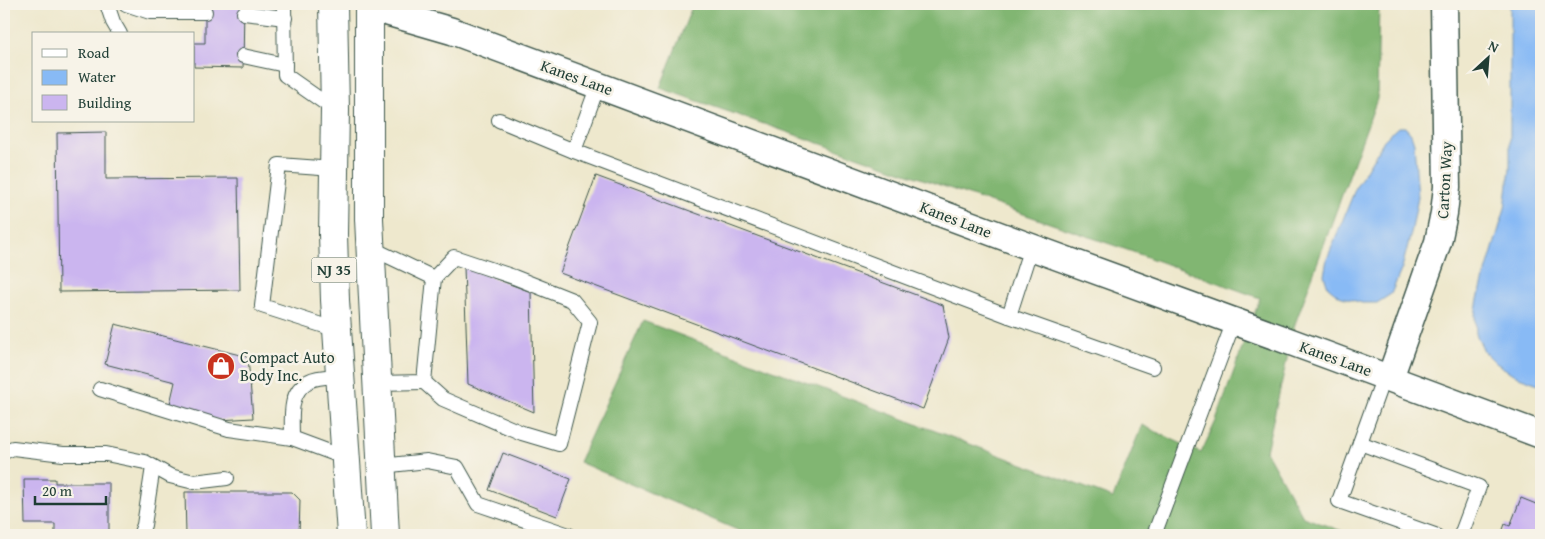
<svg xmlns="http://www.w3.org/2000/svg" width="1545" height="539" font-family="'Gentium Book Plus',serif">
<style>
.forest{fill:#81b672;stroke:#507a53}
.water{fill:#88baf5;stroke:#547c94}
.building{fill:#cbb5ef}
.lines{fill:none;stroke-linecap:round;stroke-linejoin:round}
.service-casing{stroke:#3e574b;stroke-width:16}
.minor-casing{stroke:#3e574b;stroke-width:29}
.trunk-casing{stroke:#3e574b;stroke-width:30}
.service{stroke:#fff;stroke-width:14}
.minor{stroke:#fff;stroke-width:26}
.trunk{stroke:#fff;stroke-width:28}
.labels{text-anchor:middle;stroke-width:5;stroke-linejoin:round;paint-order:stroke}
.shield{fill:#f7f3e8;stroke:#60746a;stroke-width:1}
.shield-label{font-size:15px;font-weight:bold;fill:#1f3d34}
.street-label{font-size:16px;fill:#1f3d34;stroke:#f7f3e8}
.poi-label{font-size:16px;fill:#1f3d34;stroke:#f7f3e8;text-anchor:start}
</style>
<rect width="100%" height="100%" fill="#f7f3e8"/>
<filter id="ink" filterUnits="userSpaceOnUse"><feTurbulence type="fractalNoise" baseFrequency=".02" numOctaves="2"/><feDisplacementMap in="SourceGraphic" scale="10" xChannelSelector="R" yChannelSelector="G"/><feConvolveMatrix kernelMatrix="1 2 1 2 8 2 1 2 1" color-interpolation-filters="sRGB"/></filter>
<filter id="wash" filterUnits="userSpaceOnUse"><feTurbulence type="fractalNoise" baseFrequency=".0096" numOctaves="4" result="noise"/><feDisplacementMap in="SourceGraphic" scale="20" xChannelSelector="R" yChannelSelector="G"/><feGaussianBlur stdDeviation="1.12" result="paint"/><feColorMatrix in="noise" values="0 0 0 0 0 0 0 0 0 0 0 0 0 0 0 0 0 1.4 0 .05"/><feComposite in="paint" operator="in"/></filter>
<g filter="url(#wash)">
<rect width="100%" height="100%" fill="#eee8cd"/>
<polygon class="forest" points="693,4 1379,4 1377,99 1295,324 1266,451 1303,517 1353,535 749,535 579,462 643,321 1113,498 1142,425 1201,453 1216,421 1260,298 1136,253 660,88"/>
<g class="water">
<polygon points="1510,4 1541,4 1541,385 1516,376 1496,363 1484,351 1476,334 1475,315 1478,299 1505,208 1510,168"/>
<polygon points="1398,127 1405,127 1411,134 1414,143 1415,156 1418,197 1412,229 1402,268 1391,294 1377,303 1362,303 1339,296 1328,287 1324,275 1327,259 1356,187 1384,140"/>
</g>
<g id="blocks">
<g class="building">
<polygon points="205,4 244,4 243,68 194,67 194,43 205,43"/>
<polygon points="106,132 106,179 238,178 240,290 59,292 57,133"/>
<polygon points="596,176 943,305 949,338 923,409 560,273"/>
<polygon points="464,267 531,292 534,412 468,384"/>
<polygon points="115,324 248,357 253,418 219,420 169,408 175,382 105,364"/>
<polygon points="503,453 571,479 557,516 489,490"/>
<polygon points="24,479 55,479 55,483 109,483 109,535 55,535 55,524 25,524"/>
<polygon points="185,492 292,492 300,500 299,535 186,535"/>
<polygon points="1521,498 1541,506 1541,535 1501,535 1505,524 1510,526"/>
</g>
</g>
</g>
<g filter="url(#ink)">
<use href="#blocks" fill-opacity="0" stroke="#3e574b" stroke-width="1"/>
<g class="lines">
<defs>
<g id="service">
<polyline points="107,4 113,22 120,34"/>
<polyline points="126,4 150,12 205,12"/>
<polyline points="284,4 285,75 335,110"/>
<polyline points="244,13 285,18"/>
<polyline points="243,56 285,65"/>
<polyline points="499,120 574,151 1009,316 1153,367"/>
<polyline points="574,151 598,85"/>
<polyline points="334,169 279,165 262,306 337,330"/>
<polyline points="371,248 434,278 424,382 378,383"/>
<polyline points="1009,316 1031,247"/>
<polyline points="1384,376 1339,501 1435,535"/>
<polyline points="424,382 443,399 522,433 559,444 590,322 572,300 514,277 454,257 434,278"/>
<polyline points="100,389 229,429 292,438 346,458"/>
<path d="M292 438C292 418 288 392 309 381 318 376 331 377 340 376"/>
<polyline points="1360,443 1479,487 1461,535"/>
<polyline points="4,452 13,448 63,454 106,454 145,462 170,476 194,482 227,478"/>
<polyline points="382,466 427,461 457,467 478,504 569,535"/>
<polyline points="140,535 144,525 153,467"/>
<polyline points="1154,535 1234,321"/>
</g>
<g id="minor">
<polyline points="369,7 452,31 1031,247 1332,357 1541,435"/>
<polyline points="1390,378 1438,242 1444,213 1447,187 1444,4"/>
</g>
<g id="trunk">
<polyline points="333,4 335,110 333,234 335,300 351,535"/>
<polyline points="369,4 369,219 385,535"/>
</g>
</defs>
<use href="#service" class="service-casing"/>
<use href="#minor" class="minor-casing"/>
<use href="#trunk" class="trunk-casing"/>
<use href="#service" class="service"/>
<use href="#minor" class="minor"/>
<use href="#trunk" class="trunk"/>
</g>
</g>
<defs>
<symbol id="shop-disc" viewBox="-11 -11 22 22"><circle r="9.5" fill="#c8321e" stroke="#f7f3e8"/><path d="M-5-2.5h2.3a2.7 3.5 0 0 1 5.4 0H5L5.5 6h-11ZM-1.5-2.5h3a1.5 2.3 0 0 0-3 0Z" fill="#fff"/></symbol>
</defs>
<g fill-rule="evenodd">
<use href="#shop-disc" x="205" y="350" width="32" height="32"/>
</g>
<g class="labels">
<rect class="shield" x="311.5" y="257.5" width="45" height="25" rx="4"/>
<g class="shield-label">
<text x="334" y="275">NJ 35</text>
</g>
<g class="street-label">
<text transform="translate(577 77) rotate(20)" y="6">Kanes Lane</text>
<text transform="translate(1444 180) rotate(-87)" y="6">Carton Way</text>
<text transform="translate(956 219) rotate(21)" y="6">Kanes Lane</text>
<text transform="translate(1336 358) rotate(20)" y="6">Kanes Lane</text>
</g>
<g class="poi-label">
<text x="240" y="363">Compact Auto<tspan x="240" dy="18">Body Inc.</tspan></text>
</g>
</g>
<rect width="1545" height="539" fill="none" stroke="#f7f3e8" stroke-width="20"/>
<rect x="32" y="32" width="162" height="90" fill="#f7f3e8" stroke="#a1aaa0"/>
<rect x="42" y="49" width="25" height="8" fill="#ffffff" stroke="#a1aaa0"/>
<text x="78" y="58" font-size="15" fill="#1f3d34">Road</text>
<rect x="42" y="70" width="25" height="15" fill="#88baf5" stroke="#a1aaa0"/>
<text x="78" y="82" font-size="15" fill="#1f3d34">Water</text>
<rect x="42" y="95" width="25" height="15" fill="#cbb5ef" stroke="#a1aaa0"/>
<text x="78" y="108" font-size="15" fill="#1f3d34">Building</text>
<g transform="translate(1488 58) rotate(26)" stroke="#f7f3e8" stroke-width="4" paint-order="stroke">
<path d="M0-4L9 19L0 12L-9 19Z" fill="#1f3d34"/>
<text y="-8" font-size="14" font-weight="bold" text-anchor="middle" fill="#1f3d34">N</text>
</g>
<path d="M35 496v8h71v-8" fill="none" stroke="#1f3d34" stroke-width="2.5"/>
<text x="42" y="496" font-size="15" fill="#1f3d34" stroke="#f7f3e8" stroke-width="4" paint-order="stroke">20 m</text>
</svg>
